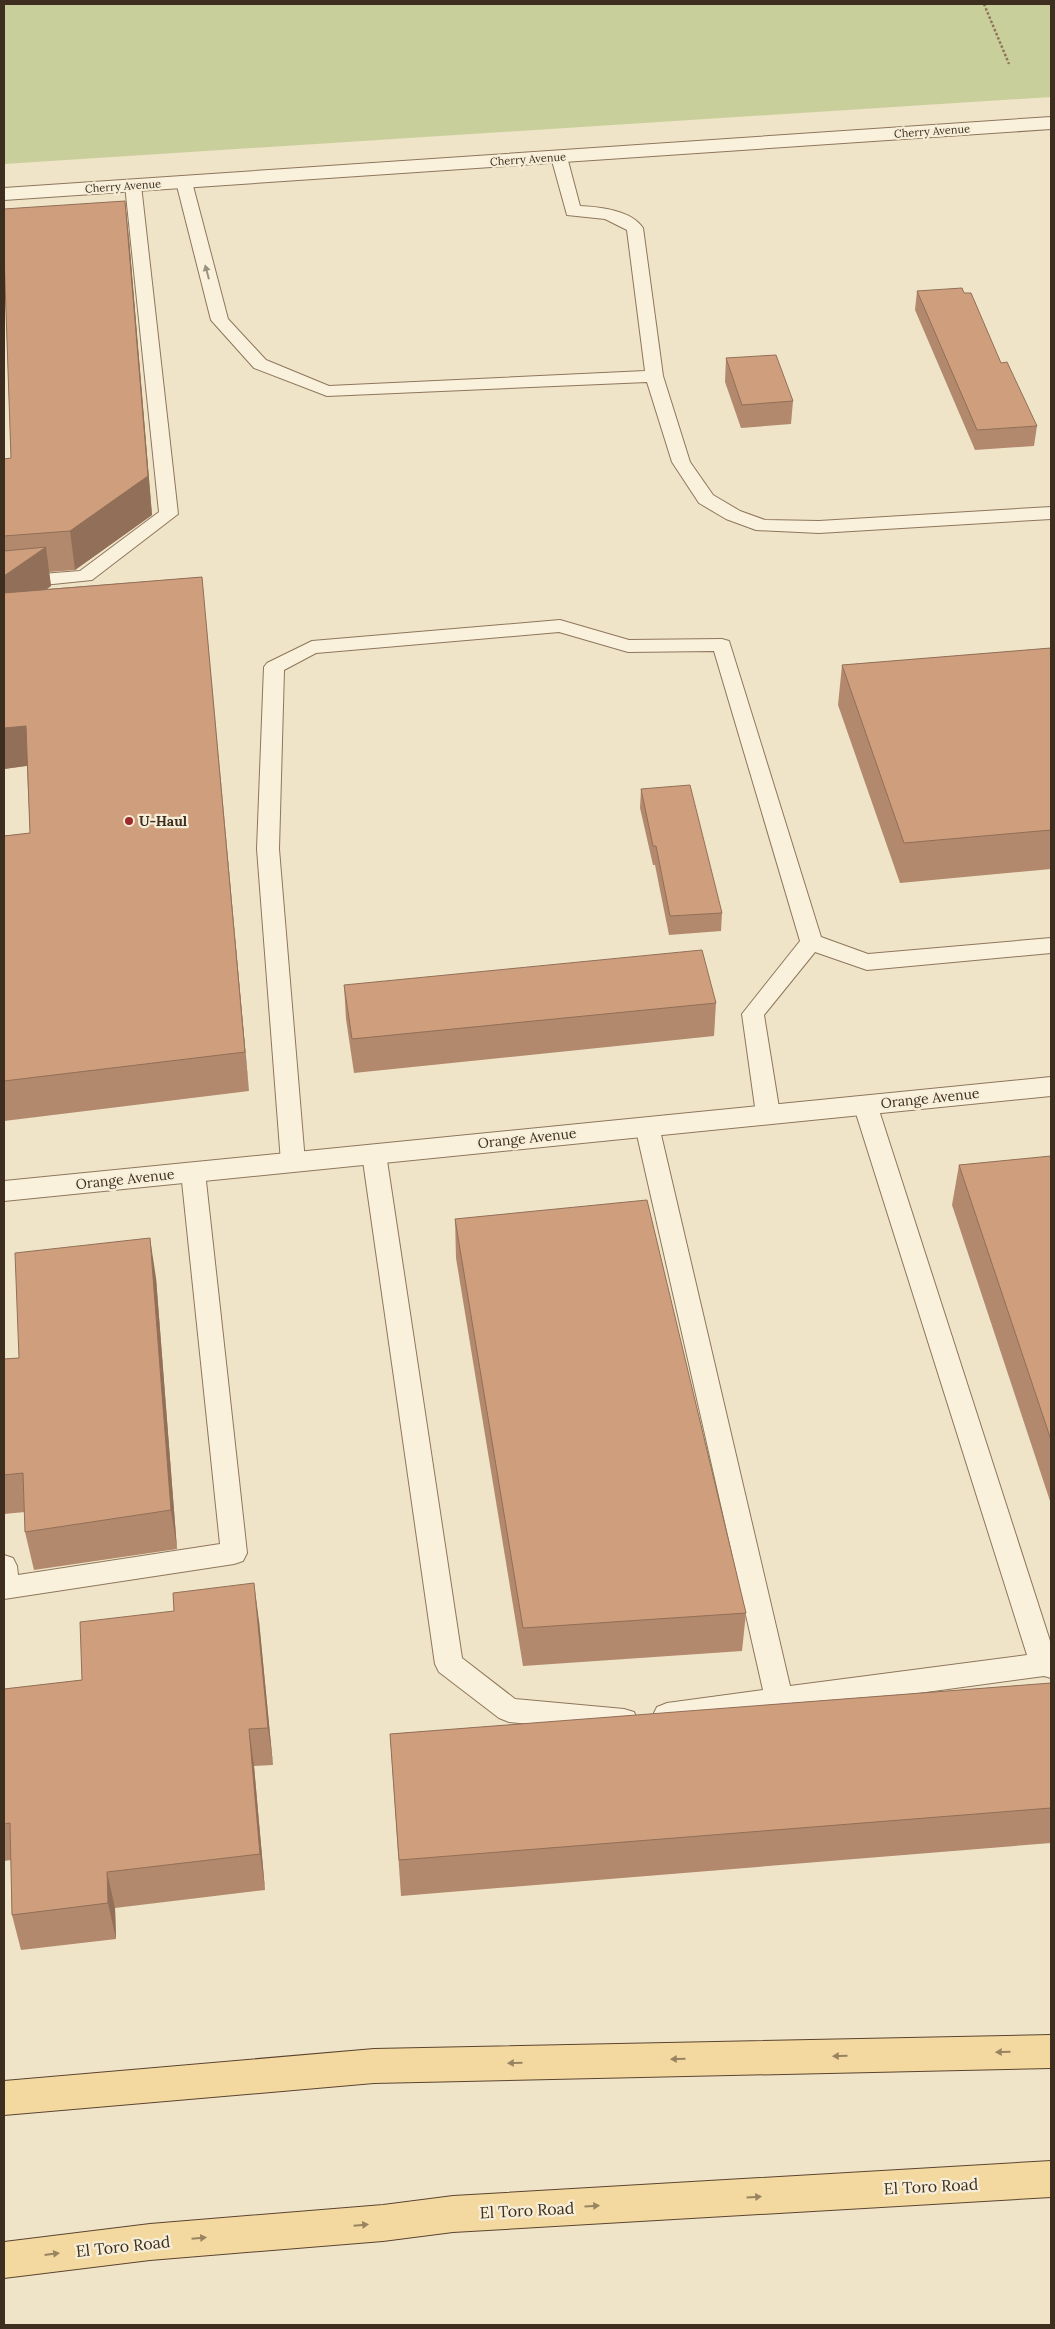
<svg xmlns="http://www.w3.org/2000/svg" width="1055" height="2329" font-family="Lora,serif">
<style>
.green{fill:#c9cf9b}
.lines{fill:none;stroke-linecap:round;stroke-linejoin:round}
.lane-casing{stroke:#8d765c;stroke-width:2}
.street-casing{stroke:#8d765c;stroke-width:2}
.primary-casing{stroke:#5b4430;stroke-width:2}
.path{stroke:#8d765c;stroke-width:2.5;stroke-dasharray:2.5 2;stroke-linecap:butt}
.lane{fill:#faf1dc;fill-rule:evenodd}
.street{fill:#faf1dc;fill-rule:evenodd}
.primary{fill:#f3d9a0;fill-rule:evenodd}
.wall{fill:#b2896c}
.shaded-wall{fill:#916f58}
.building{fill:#cf9f7d;stroke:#916f58}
.oneway{fill:#9c907e}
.oneway2{fill:#988460}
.poi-dot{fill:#9e2a2b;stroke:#f7eed8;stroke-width:2}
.labels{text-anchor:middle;stroke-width:4.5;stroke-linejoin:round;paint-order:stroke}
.far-street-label{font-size:11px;fill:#3d2e20;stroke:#f7eed8}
.poi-label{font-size:14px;font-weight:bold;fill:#3d2e20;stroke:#f7eed8;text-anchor:start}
.street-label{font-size:14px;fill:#3d2e20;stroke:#f7eed8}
.near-street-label{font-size:16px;fill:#3d2e20;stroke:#f7eed8}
</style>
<rect width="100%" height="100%" fill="#f0e4c8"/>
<polygon class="green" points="4,4 1051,4 1051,97 4,164"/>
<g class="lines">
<defs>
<g id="lane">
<path d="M559 152 565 154 567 157 580 206C600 207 631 210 643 228L663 376 690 462 713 495 740 511 765 520 819 521 1051 507V519L819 533 756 530 726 519 699 503 672 462 647 382 327 396 254 368 211 320 176 182 178 179H190L192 182 228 319 266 360 329 386 645 371 627 230 605 219 567 215 551 157 553 154Z"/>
<polygon points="133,180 139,182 141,185 178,514 92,580 4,589 4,577 80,571 159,512 125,185 127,182"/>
<polygon points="560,620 629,640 722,639 729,641 821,937 868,954 1051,938 1051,953 867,970 815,952 764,1015 780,1114 776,1120 768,1122 760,1120 756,1114 742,1014 800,941 714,651 628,652 559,632 316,653 284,670 279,849 305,1162 301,1168 293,1171 285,1168 281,1162 257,849 264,667 267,663 312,641"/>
<polygon points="865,1096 873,1098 877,1104 1051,1644 1051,1678 1044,1676 667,1727 657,1723 653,1715 657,1707 667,1703 763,1690 635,1126 639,1120 647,1118 655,1120 659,1126 790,1686 1027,1655 853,1104 857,1098"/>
<polygon points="374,1145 382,1148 386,1154 462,1658 515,1699 624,1709 634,1712 638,1721 634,1730 624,1733 509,1722 499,1718 439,1672 435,1664 362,1154 366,1148"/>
<polygon points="193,1163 201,1166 205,1172 247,1553 243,1561 234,1564 4,1599 4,1555 13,1558 17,1566 18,1575 220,1544 181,1172 185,1166"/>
</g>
<g id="street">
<polygon points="1051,117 1051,129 4,200 4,188"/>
<polygon points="1051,1077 1051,1096 4,1201 4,1181"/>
</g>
<g id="primary">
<polygon points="1051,2035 1051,2068 374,2083 4,2115 4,2081 374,2049"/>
<polygon points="1051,2161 1051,2197 453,2232 383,2241 150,2260 4,2278 4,2242 150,2224 383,2205 453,2196"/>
</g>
</defs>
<use href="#lane" class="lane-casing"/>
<use href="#street" class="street-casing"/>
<use href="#primary" class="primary-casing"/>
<polyline class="path" points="984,4 1009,64"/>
<use href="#lane" class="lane"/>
<use href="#street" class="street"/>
<use href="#primary" class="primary"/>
</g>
<g class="wall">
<polygon points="4,209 129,238 152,515 75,570 49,572 51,586 47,589 202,577 249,1091 4,1121 4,836 30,833 27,766 4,769 4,459 11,458 5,284 4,283"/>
<polygon points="917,291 1037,426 1034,446 975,450 915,310"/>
<polygon points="726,358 793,401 791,424 741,428 725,382"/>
<polygon points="1051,648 1051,869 900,883 838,705 842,665"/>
<polygon points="641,789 722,913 721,931 669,935 655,865 653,865 640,808"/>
<polygon points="344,985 716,1003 714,1036 354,1073 346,1019"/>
<polygon points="1051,1156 1051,1504 952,1205 959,1165"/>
<polygon points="455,1219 746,1613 742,1651 523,1666 456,1258"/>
<polygon points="156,1278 177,1549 34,1570 25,1532 25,1512 4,1514 4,1359 19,1358"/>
<polygon points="259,1621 273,1765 254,1766 265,1890 115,1908 116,1939 21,1950 12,1915 11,1860 4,1861 4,1689 82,1680"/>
<polygon points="1051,1683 1051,1843 401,1896 390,1734"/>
</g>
<g class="shaded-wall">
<polygon points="125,201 129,238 152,515 75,570 70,531"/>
<polygon points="46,547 51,586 4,619 4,576"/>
<polygon points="206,616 249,1091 245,1052"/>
<polygon points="26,726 32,765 4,769 4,728"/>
<polygon points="150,1238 156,1278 177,1549 171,1510"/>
<polygon points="254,1583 259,1621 273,1765 268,1728"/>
<polygon points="249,1729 254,1766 265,1890 260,1854"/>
<polygon points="107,1872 115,1908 116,1939 108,1903"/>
</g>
<g class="building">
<polygon points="125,201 148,476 70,531 4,536 4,459 11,458 4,253 4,209"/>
<polygon points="962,288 964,293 971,293 1001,363 1007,362 1037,426 977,430 917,291"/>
<polygon points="776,355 793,401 742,405 726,358"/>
<polygon points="46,547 4,576 4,551"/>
<polygon points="202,577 245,1052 4,1081 4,836 30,833 26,726 4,728 4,593"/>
<polygon points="1051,648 1051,830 904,843 842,665"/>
<polygon points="690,785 722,913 670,916 656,846 653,846 641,789"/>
<polygon points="702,950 716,1003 352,1039 344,985"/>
<polygon points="1051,1156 1051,1440 959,1165"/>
<polygon points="647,1200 746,1613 523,1628 455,1219"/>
<polygon points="150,1238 171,1510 25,1532 23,1473 4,1475 4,1359 19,1358 15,1253"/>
<polygon points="254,1583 268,1728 249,1729 260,1854 107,1872 108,1903 12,1915 10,1823 4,1824 4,1689 82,1680 80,1622 174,1611 173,1593"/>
<polygon points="1051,1683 1051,1808 399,1860 390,1734"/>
</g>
<defs><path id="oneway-solid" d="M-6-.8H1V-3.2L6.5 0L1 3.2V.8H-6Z" transform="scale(1.25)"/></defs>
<use class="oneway" href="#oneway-solid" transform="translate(207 272) rotate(-105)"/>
<g class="oneway2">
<use href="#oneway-solid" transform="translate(1003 2052) rotate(179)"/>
<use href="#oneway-solid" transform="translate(840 2056) rotate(179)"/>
<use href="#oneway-solid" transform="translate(678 2059) rotate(179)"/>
<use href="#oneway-solid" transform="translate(515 2063) rotate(179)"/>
<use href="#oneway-solid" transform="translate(754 2197) rotate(-3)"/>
<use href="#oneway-solid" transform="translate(592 2206) rotate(-3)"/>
<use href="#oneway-solid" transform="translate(361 2225) rotate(-5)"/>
<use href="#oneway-solid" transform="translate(199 2238) rotate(-5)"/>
<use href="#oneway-solid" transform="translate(52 2254) rotate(-7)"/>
</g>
<circle class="poi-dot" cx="129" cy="821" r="5"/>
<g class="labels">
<g class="far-street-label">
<text transform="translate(932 131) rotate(-4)" y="4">Cherry Avenue</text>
<text transform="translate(528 159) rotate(-4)" y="4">Cherry Avenue</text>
<text transform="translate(123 186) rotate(-4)" y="4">Cherry Avenue</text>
</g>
<g class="poi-label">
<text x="139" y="826">U-Haul</text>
</g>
<g class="street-label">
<text transform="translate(930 1098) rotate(-6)" y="5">Orange Avenue</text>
<text transform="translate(527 1138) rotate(-6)" y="5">Orange Avenue</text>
<text transform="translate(125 1179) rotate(-6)" y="5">Orange Avenue</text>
</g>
<g class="near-street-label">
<text transform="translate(931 2186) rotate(-3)" y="6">El Toro Road</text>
<text transform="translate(527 2210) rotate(-3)" y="6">El Toro Road</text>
<text transform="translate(123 2246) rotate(-6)" y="6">El Toro Road</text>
</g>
</g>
<rect width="1055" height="2329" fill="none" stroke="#3d2e20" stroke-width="10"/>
</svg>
